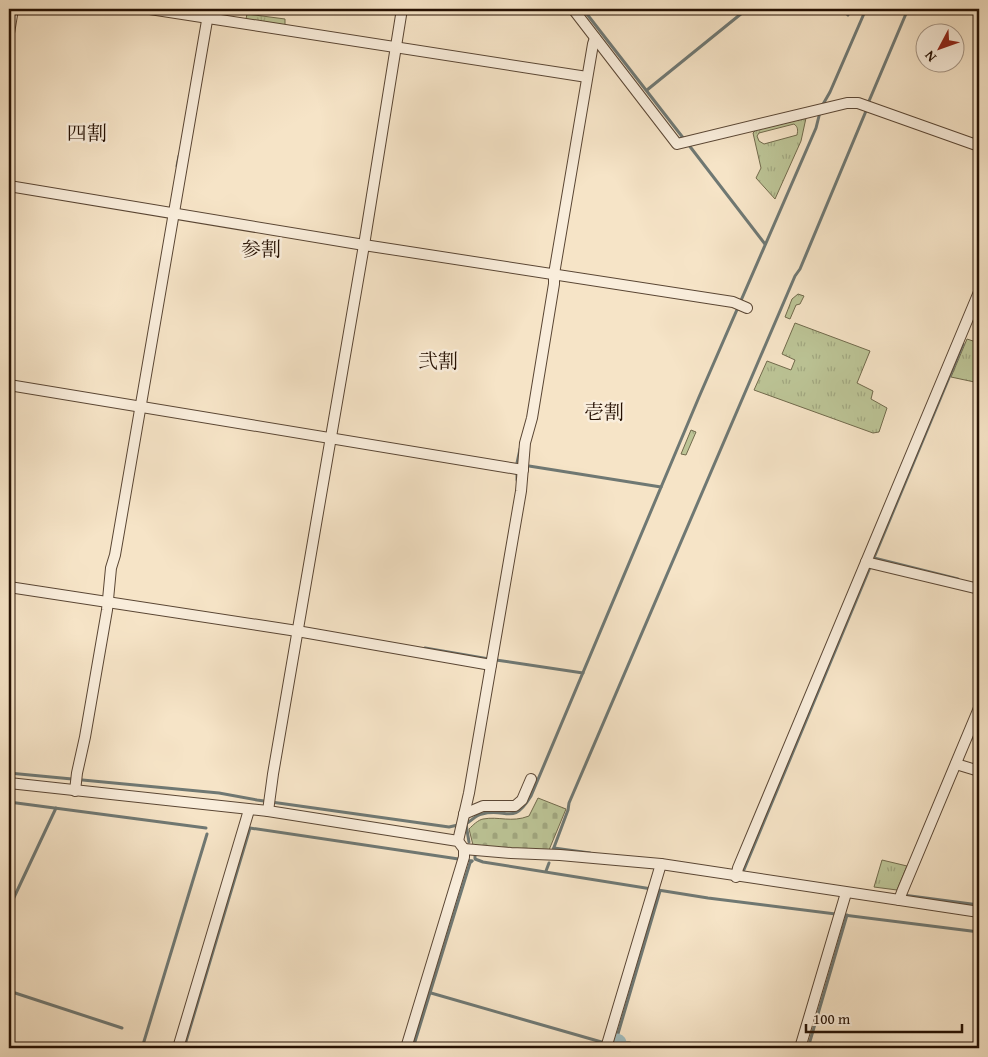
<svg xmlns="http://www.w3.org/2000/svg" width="988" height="1057" font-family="'Gentium Book Plus','Noto Serif JP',serif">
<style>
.grass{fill:url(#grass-tufts);stroke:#716a4c;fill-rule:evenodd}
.cemetery{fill:url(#cemetery-stones);stroke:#716a4c}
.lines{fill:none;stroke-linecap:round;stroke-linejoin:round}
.stream{stroke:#6f7873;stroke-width:3}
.river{stroke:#a0bcbe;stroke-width:19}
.street-casing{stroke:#5a4634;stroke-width:12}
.street{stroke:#f9eddb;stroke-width:10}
.labels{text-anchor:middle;stroke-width:5;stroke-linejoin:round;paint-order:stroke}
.neighbourhood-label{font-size:20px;fill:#261103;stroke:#f9eddb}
</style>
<defs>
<pattern id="grass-tufts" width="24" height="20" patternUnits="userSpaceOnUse" patternTransform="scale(1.25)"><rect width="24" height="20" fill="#bcc496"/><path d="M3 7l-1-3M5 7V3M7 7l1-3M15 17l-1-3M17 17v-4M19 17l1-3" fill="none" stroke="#a1a780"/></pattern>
<pattern id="cemetery-stones" width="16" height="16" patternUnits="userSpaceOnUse" patternTransform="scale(1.25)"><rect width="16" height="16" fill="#bcc496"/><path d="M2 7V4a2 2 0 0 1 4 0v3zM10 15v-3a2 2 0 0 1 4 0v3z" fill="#a1a780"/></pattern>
</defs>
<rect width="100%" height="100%" fill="#f6e4c7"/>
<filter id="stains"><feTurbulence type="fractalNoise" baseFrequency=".004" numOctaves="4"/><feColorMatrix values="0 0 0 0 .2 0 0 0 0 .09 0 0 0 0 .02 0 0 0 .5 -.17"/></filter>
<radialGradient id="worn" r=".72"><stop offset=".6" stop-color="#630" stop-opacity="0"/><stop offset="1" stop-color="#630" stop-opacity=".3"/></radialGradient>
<g class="grass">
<polygon points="247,14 285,19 285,25 246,19"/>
<path d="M806 118 801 141 775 199 756 178 761 168 753 133 756 130ZM794 124C798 127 798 130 797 135L764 144 759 141 757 136 759 133Z"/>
<polygon points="798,294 804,296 800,304 796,305 790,319 785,317 792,299"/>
<polygon points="795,323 870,351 857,383 873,391 871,399 887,408 879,432 873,433 754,390 767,361 791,370 795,360 782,354"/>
<polygon points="967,339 979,343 979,383 951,377"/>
<polygon points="691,430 696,432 686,455 681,454"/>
<polygon points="882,860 907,866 897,890 874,887"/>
</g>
<path class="cemetery" d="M538 798 566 809 549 850H509L473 845 469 829C473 825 478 820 483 819 499 816 511 823 529 816Z"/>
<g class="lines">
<g class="stream">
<polyline points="583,9 684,139"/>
<polyline points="843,9 848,15"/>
<polyline points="647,90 747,9"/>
<polyline points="869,101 908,9"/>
<polyline points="822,106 830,92 866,9"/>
<polyline points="688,144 765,244"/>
<polyline points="177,166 179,156"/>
<polyline points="529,466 661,487"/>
<polyline points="517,480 517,463 520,449"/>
<polyline points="874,558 958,579"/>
<polyline points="425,648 489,659"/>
<polyline points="496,660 583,673"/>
<polyline points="972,738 979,721"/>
<polyline points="9,773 219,793 257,800 449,827 458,825"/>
<polyline points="9,802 206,828"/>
<path d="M465 824C471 822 475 815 482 814 507 807 512 827 531 796L699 397 816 128 820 112"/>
<polyline points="466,824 469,842"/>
<polyline points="554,848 590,853"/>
<polyline points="553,850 568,810 569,803 795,276 800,269 866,111"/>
<polyline points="475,856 475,859 483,862 708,898 979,932"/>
<polyline points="546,871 549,863"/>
<polyline points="743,872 963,344"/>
<polyline points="903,895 979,905"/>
<polyline points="9,908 56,808"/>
<polyline points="9,991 122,1028"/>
<polyline points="431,993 605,1043 629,1043 651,1048"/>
<polyline points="617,1043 617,1037 660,891"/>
<polyline points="142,1048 207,834"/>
<polyline points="184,1048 250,828 472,861"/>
<polyline points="413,1048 470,863 472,861"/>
<polyline points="808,1048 847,915"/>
</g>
<polyline class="river" points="616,1048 617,1043"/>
<defs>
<g id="street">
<polyline points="150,9 587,77"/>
<polyline points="573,9 677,144 847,103 858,103 979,146"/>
<polyline points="9,33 13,9"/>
<polyline points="9,186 364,245 733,302 747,308"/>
<polyline points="9,385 523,470"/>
<polyline points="866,562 979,589"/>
<polyline points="9,587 297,631 491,665"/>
<polyline points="956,764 979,771"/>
<polyline points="9,783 268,811 458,841 464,849 464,857 406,1048"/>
<polyline points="75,791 77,773 85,737 107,610 111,568 115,555 209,9"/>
<polyline points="268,811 273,774 364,245 402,9"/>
<polyline points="464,814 483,806 515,806 522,800 531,779"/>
<polyline points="458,841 469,793 521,491 525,443 532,418 554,284 554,274 593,44 595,38"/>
<polyline points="464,849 511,853 560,855 661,864 979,912"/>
<polyline points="736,877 738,868 979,292"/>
<polyline points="899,900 902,892 979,708"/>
<polyline points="178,1048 249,810"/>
<polyline points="606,1048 661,864"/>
<polyline points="800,1048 846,893"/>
</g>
</defs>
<use href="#street" class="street-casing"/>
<use href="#street" class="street"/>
</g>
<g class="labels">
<g class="neighbourhood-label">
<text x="87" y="140">四割</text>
<text x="261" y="256">参割</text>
<text x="438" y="368">弐割</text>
<text x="604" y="419">壱割</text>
</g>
</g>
<rect width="988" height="1057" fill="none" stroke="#f6e4c7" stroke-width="30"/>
<rect x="10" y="10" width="968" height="1037" fill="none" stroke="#261103" stroke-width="2.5"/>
<rect x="15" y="15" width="958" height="1027" fill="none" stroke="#261103"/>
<g transform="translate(940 48) rotate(229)"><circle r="24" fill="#f9eddb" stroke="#a59585"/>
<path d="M0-4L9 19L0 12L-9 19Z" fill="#8f2418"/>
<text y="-8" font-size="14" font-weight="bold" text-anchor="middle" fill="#261103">N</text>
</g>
<path d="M806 1024v8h156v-8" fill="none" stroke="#261103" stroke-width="2.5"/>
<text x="813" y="1024" font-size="15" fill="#261103" stroke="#f9eddb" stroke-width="4" paint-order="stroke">100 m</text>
<rect width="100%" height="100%" filter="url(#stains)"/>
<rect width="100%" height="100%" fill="url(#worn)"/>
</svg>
